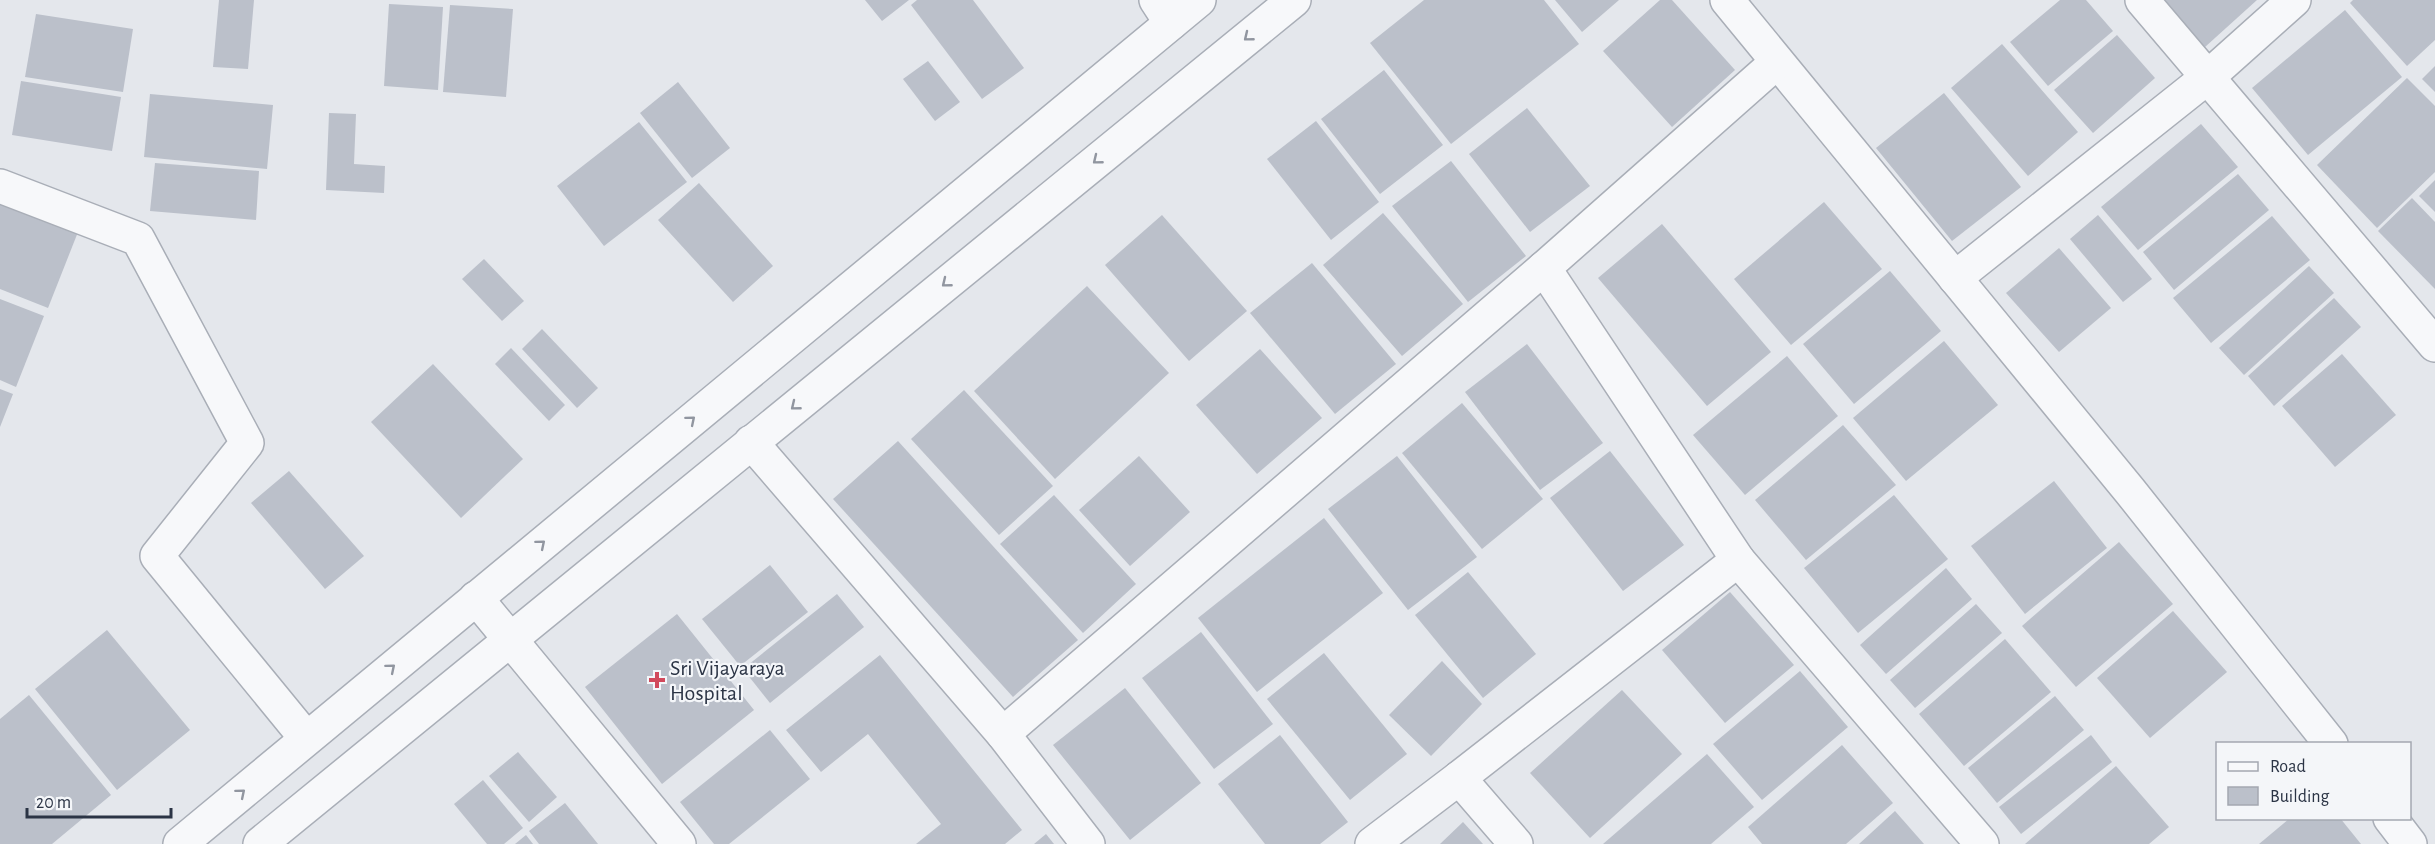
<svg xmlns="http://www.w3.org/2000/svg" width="2435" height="844" font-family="'Alegreya Sans',sans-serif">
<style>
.building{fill:#bbc0ca}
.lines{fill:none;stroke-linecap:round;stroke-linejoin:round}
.minor-casing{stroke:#a9aeb7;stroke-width:36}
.tertiary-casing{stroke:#a9aeb7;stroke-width:36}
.minor{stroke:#f7f8fa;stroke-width:33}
.tertiary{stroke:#f7f8fa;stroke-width:33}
.oneway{stroke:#9196a0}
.poi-dot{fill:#d1495b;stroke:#f4f6f9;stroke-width:2}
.labels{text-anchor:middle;stroke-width:4.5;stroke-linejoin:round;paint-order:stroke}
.poi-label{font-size:22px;fill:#2b3445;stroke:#f4f6f9;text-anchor:start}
</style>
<rect width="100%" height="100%" fill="#e4e7ec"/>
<g class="building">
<polygon points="219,0 254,0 248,69 213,67"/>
<polygon points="865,0 909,0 882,21"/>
<polygon points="917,0 973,0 1024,68 982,99 911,5"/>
<polygon points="1424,0 1544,0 1579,44 1451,144 1370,43"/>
<polygon points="1555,0 1619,0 1582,32"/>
<polygon points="1660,0 1672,0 1735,70 1672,127 1603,51"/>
<polygon points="2060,0 2086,0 2113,31 2048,86 2010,42"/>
<polygon points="2161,0 2257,0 2205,47"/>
<polygon points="2353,0 2435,0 2435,40 2407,66 2350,3"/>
<polygon points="389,4 443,7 438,90 384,86"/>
<polygon points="450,5 513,9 506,97 443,92"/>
<polygon points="2345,10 2402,77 2308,155 2252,88"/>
<polygon points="36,14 133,29 123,92 25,77"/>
<polygon points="2117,35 2155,78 2093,133 2054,90"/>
<polygon points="2002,44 2078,132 2028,176 1951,88"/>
<polygon points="928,61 960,102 935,121 903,79"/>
<polygon points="2435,66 2435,92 2422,79"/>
<polygon points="1384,70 1443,145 1380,194 1321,119"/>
<polygon points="2407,78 2435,106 2435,172 2377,228 2317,165"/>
<polygon points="21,81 121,97 112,151 12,135"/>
<polygon points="678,82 730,148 692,178 640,113"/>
<polygon points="1944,93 2021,187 1952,241 1876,148"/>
<polygon points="150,94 273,105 267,169 144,157"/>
<polygon points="1527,108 1590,186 1530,232 1469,154"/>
<polygon points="329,113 356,114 354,164 385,166 384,193 326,190"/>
<polygon points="1316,121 1379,202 1331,240 1267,159"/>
<polygon points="639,122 687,182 604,246 557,186"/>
<polygon points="2201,124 2238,167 2138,250 2101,207"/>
<polygon points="1451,161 1526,256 1468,302 1392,206"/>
<polygon points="155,163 259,171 256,220 150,211"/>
<polygon points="2238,174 2269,210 2174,290 2143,252"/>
<polygon points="2435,180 2435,212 2419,196"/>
<polygon points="699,183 773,266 733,302 658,220"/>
<polygon points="2412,198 2435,222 2435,289 2378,231"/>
<polygon points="0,202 78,232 48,308 0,289"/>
<polygon points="1824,202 1882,269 1791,345 1734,279"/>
<polygon points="1383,213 1463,304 1402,356 1323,265"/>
<polygon points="1162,215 1247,311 1189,361 1105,265"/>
<polygon points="2098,215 2152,279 2123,302 2070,239"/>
<polygon points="2272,216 2310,260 2211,343 2173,298"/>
<polygon points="1662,224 1771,352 1707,406 1598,278"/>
<polygon points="2059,248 2111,308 2059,352 2006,293"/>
<polygon points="484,259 524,301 502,321 462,279"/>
<polygon points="1312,263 1396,364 1335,414 1250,313"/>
<polygon points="2309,266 2334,293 2244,375 2219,348"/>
<polygon points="1890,271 1941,331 1854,404 1803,344"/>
<polygon points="1087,286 1169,373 1055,479 974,391"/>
<polygon points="2334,298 2361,327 2274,406 2248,376"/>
<polygon points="0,299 44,316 16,387 0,380"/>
<polygon points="542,329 598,388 577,408 522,349"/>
<polygon points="1944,341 1998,405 1906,481 1853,418"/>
<polygon points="1527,344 1603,443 1540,490 1465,392"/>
<polygon points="511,348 565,405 549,421 495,364"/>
<polygon points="1260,349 1322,418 1257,474 1196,405"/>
<polygon points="2342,354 2396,415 2335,467 2282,406"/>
<polygon points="1787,356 1838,416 1745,495 1693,435"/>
<polygon points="433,364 523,459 461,518 371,422"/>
<polygon points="0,389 13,394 0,427"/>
<polygon points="964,390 1053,486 999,535 911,439"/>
<polygon points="1462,403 1543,499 1482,549 1402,453"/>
<polygon points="1843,425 1896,485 1806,560 1755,500"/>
<polygon points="898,441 1078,640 1013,697 833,499"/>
<polygon points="1610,451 1684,545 1623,591 1550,498"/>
<polygon points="1139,456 1190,512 1130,566 1079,510"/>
<polygon points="1397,456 1477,557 1408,610 1328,509"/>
<polygon points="289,471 364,556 325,589 251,503"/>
<polygon points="2054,481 2107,548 2025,614 1971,546"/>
<polygon points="1054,495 1136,584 1083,633 1000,544"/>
<polygon points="1894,495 1948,559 1858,633 1804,568"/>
<polygon points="1324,518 1383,593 1257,692 1198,618"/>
<polygon points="2119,542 2173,604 2076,687 2022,626"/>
<polygon points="770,565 808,612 740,666 702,619"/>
<polygon points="1946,568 1972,599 1886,674 1860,645"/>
<polygon points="1468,572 1536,654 1483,698 1415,615"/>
<polygon points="1730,592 1794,665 1725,723 1662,650"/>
<polygon points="837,594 864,627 770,703 743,669"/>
<polygon points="1976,604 2002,633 1915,708 1890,680"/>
<polygon points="2173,611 2227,672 2150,738 2097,678"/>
<polygon points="677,614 754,710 662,784 585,687"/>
<polygon points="107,630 190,730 117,790 35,689"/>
<polygon points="1201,632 1273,724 1214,769 1142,678"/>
<polygon points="2005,639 2051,692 1964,766 1919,714"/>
<polygon points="1324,653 1407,754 1350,800 1267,699"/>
<polygon points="880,655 1022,830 1005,844 916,844 941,824 868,734 821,772 786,730"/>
<polygon points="1442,661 1482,704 1431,756 1389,715"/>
<polygon points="1800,671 1848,727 1762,800 1713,744"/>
<polygon points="1125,688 1201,783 1130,840 1053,745"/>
<polygon points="1622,690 1682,754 1590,838 1530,773"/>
<polygon points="29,695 111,795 52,844 0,844 0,719"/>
<polygon points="2055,696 2084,730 1997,803 1968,768"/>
<polygon points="770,730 810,779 729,844 714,844 680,802"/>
<polygon points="1280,735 1348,822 1320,844 1265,844 1218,784"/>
<polygon points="2091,735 2112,762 2021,834 1999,807"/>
<polygon points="1842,745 1893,803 1846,844 1762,844 1748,827"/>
<polygon points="518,752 557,797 529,822 489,776"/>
<polygon points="1707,754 1754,807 1711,844 1603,844"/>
<polygon points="2116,766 2169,827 2149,844 2025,844"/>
<polygon points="483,780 523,828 504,844 487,844 454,804"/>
<polygon points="565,803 598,844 539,844 529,831"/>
<polygon points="1895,811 1924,844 1859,844"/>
<polygon points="2290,818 2340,818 2361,844 2259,844"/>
<polygon points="1463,822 1483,844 1440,844"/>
<polygon points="1046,834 1054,844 1034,844"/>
<polygon points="526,835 533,844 515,844"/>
</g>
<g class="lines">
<defs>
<g id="minor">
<polyline points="1156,0 1171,23"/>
<polyline points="1727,0 2130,491 2331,744"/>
<polyline points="2142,0 2435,345"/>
<polyline points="0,186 138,239 247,443 157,556 306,738"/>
<polyline points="1955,278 2209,76 2294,0"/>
<polyline points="751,442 1003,734 1544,268"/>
<polyline points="1738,560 1544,268 1777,62"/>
<polyline points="476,598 679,844"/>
<polyline points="1003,734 1088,844"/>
<polyline points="2390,818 2410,844"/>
<polyline points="1372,844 1459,778"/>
<polyline points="1516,844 1459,778 1738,560 1982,844"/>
</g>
<g id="tertiary">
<polyline points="180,844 1199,0"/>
<polyline points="260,844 1294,0"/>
</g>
</defs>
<use href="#minor" class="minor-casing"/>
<use href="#tertiary" class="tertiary-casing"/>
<use href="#minor" class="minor"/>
<use href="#tertiary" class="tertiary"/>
</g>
<defs><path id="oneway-chevron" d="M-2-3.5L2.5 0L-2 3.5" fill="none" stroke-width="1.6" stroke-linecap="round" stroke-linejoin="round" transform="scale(1.5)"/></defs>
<g class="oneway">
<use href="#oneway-chevron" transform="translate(1248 37) rotate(141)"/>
<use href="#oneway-chevron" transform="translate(1097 160) rotate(141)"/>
<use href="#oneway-chevron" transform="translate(946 283) rotate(141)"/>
<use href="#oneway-chevron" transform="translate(795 406) rotate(141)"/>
<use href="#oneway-chevron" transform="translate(691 420) rotate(-40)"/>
<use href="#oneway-chevron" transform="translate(541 544) rotate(-40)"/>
<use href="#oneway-chevron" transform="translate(391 668) rotate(-40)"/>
<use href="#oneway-chevron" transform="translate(241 793) rotate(-40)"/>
</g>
<path class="poi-dot" d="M654 671h6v6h6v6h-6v6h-6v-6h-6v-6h6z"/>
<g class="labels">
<g class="poi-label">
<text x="670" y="675">Sri Vijayaraya<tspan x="670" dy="25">Hospital</tspan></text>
</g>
</g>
<rect x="2216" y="742" width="195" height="78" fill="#f4f6f9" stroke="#a4a8b1" stroke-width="1.5"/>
<rect x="2228" y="762" width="30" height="9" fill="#f7f8fa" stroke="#a4a8b1" stroke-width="1.5"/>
<text x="2270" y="772" font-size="18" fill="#2b3445">Road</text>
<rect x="2228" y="787" width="30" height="18" fill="#bbc0ca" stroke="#a4a8b1" stroke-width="1.5"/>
<text x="2270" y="802" font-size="18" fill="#2b3445">Building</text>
<path d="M27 808v9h144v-9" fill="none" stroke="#2b3445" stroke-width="3"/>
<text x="36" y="808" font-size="18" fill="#2b3445" stroke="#f4f6f9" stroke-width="4.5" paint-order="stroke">20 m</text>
</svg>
